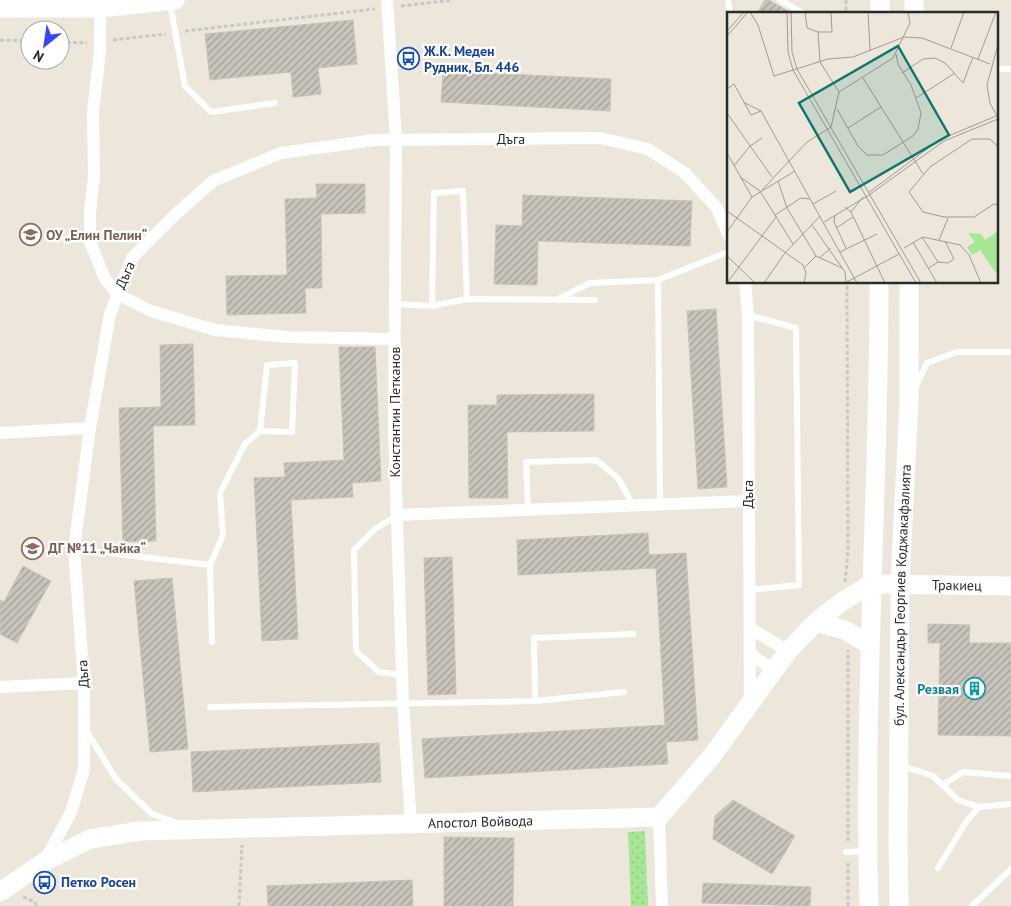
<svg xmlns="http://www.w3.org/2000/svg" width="1011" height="906" font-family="'PT Sans',sans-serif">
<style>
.park{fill:url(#park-dots)}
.building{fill:url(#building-hatch);stroke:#c8c4b4}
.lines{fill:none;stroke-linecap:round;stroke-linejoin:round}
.path{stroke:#c8c8c8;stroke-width:3;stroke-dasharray:4 2.5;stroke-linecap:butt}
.lane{stroke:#fff;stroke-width:6}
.street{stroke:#fff;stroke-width:12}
.secondary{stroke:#fff;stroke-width:19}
.labels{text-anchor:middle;stroke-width:4.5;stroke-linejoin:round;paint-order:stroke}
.transit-label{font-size:14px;font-weight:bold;fill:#164399;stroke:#fff;text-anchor:start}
.street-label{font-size:14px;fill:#2a2a2a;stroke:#fff}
.education-label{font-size:14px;font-weight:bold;fill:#785e54;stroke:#fff;text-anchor:start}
.culture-label{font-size:14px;font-weight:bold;fill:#0d838f;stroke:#fff;text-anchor:end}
.inset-road{fill:none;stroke:#9f9b94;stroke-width:1}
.view{fill:#0f766e;fill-opacity:0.15;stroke:#0f766e;stroke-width:2.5}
.inset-edge{fill:none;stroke:#2a2a2a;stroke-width:2.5}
</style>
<defs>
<pattern id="park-dots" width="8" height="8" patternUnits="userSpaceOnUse" patternTransform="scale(1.25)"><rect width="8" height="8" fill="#a6e794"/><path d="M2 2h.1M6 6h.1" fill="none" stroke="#8fc680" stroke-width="1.8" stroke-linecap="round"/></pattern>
<pattern id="building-hatch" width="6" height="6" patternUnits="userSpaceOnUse" patternTransform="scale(1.25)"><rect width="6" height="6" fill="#c8c4bb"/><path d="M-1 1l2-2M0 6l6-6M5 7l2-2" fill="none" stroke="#a39f98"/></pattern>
</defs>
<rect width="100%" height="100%" fill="#ede7db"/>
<polygon class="park" points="645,831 648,906 631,906 628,832"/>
<g class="building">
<polygon points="765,0 769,0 793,14 757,14"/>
<polygon points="353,20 357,64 318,68 321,94 293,97 291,72 210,80 205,34"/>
<polygon points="443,71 611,79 610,111 441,102"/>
<polygon points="316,184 365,184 365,213 321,214 322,288 305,288 306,313 227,315 226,276 287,275 285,199 317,198"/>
<polygon points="523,195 692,201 690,246 538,241 537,285 494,284 496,225 522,226"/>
<polygon points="716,309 727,487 698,489 687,311"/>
<polygon points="193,344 195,425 153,426 156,541 123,542 119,408 161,407 160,345"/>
<polygon points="339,347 375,347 381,481 352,483 353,497 291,500 298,639 262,641 254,478 285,477 284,463 344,460"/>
<polygon points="594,394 594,431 507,432 508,498 469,498 468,405 497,405 497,395"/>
<polygon points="648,533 649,555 686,553 698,740 666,742 668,764 425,778 422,739 665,725 656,568 518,575 517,540"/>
<polygon points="452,557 456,694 428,695 424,558"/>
<polygon points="23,566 51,581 17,643 0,634 0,600 4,602"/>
<polygon points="172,578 188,749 150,752 134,581"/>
<polygon points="928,624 970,625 969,643 1011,643 1011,736 938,735 940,643 928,643"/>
<polygon points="379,743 381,782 193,792 191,752"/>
<polygon points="733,800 795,836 772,874 713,839 715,816"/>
<polygon points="444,837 514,838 513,906 444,906"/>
<polygon points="412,880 413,906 268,906 267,886"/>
<polygon points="703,883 811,887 810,906 702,903"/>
</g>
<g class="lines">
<g class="path">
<polyline points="846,0 846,14"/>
<polyline points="401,6 452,0"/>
<polyline points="185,31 375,9"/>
<polyline points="0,40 30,41"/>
<polyline points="113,40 166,34"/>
<polyline points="60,42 87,43"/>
<polyline points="845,582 848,552 847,282"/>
<polyline points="848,841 848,650"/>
<polyline points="23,897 35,902 36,906"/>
<polyline points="239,906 242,845"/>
<polyline points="848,906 848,863"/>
</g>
<g class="lane">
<polyline points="728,0 730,14"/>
<polyline points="780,0 805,14"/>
<polyline points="170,3 185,86 211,112 275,103"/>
<polyline points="997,69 1011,69"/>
<polyline points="558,299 590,283 658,280"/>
<polyline points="395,304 432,306 467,299 595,300"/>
<polyline points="432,306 434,193 463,191 467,299"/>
<polyline points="748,315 796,328 799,585 750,590"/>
<polyline points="915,388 927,363 957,352 1011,352"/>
<polyline points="660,505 658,280 728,252"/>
<polyline points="528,509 526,462 596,460 618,478 633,505"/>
<polyline points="396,516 375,529 354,550 356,651 379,672 402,675"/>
<polyline points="74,549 210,565 212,642"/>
<polyline points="210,565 223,535 220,493 245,444 260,431 267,365 295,363 292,432 260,431"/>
<polyline points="535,701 534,638 633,634"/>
<polyline points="210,707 535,701 624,692"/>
<polyline points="86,730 116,779 152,814 178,823"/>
<polyline points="900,765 933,776 958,800 979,807 1011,804"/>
<polyline points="944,784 963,772 1011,776"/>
<polyline points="846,852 867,851"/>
<polyline points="938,868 966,822 979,807"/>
<polyline points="972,906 1011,869"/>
</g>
<g class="street">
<polyline points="387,0 396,139 394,429 403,704 411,823"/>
<polyline points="100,8 100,52 93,111 94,176 90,212 90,242 105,279 117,294 151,311 215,330 286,337 395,339"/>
<polyline points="745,282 748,315 750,705"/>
<polyline points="0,433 90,428"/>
<polyline points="397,515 747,501"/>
<polyline points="750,628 788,651"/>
<polyline points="750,652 757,659 774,670"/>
<polyline points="0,687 84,683"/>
<polyline points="659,817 662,906"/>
<polyline points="44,862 71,812 84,769 84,683 74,549 90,428 110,314 132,258 176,214 213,181 281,153 375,140 600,138 648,149 685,173 717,208 728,234"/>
</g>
<g class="secondary">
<polyline points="0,8 100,8 175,0"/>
<polyline points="880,14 880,0"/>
<polyline points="914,14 914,0"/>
<polyline points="816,622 845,630 870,645"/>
<path id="s1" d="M0 892 44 862 90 839 140 831 659 817 712 756 788 651 816 622 843 601 871 584 1011 586"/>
<path d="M869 906C863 698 879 490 879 282"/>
<path id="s2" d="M899 906 898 843 900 583 909 401V282"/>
</g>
</g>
<defs>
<symbol id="bus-ring" viewBox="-11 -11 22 22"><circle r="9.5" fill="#fff" stroke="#1a4fb4" stroke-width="1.5"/><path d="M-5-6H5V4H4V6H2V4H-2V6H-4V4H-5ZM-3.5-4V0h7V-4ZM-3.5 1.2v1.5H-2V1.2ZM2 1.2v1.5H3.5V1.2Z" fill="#1a4fb4"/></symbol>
<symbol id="school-ring" viewBox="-11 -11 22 22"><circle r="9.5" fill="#fff" stroke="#8d6e63" stroke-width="1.5"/><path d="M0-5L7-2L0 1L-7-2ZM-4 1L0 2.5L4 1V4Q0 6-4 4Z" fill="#8d6e63"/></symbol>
<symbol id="building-ring" viewBox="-11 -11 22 22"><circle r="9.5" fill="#fff" stroke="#0f9aa8" stroke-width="1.5"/><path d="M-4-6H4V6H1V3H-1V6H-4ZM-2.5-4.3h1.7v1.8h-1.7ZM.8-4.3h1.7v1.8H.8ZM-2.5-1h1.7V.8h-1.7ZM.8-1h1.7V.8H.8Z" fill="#0f9aa8"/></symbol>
</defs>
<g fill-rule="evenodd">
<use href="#bus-ring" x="396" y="46" width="25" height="25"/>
<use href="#school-ring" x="18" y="222" width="25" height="25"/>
<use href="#school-ring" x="20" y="536" width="25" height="25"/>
<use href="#building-ring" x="962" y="676" width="25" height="25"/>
<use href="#bus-ring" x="32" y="870" width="25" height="25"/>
</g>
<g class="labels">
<g class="transit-label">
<text x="424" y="56">Ж.К. Меден<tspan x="424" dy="16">Рудник, Бл. 446</tspan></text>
<text x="61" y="887">Петко Росен</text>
</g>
<g class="street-label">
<text x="511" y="144">Дъга</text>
<text transform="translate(125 275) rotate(-66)" y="5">Дъга</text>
<text transform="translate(395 412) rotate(-90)" y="5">Константин Петканов</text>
<text transform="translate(748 494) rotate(-90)" y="5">Дъга</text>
<text dy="5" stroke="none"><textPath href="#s1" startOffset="1078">Тракиец</textPath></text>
<text dy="5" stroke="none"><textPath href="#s2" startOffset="311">бул. Александър Георгиев Коджакафалията</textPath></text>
<text transform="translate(83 674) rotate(-93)" y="5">Дъга</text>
<text dy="5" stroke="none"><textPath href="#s1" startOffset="496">Апостол Войвода</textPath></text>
</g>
<g class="education-label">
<text x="46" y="240">ОУ „Елин Пелин“</text>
<text x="48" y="553">ДГ №11 „Чайка“</text>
</g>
<g class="culture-label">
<text x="959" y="694">Резвая</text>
</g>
</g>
<g transform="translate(727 12)">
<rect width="271" height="271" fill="#ede7db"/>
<path d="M271 219 272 259 269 261 253 238 245 243 240 235 248 230 241 221 254 222 258 228Z" fill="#a6e794"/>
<path class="inset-road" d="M23 0 31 13 47 64 101 47 126 45 177 25 195 26 263 52M60 0 61 40 66 58 189 271M64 0 65 40 70 57 194 271M78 0 80 16 91 20H105L104 0M141 0 143 38M0 19 17 0M91 20 93 50 112 80M0 24 21 0M272 29 260 73 263 91 272 108M224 36 237 0M251 47 269 0M175 61 196 47 208 46 218 51 236 71 246 45M136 66 196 162M0 77 7 72 24 103 34 99 130 271M189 86 228 61M18 91 34 99M110 97 131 134 140 143H156L186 124 191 117 194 101 184 73 171 52 169 42M0 101 45 165M121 116 154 95M272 136 263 127H245L203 155 182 180 196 200 217 205H247L267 192 272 193M0 141 25 185M7 154 22 135 35 126M13 165 33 179 66 232M51 169 60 196 89 244 115 256M35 178 80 130 104 115 112 80 166 46 183 11 181 0M141 181 212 128 269 104M86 192 109 179M118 195 124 200 158 271M0 199 76 253 79 261 77 271M124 200 136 185M48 203 74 186 83 187M108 203 107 210 119 236M97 210 142 183 217 129 271 107M85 213 118 260 119 271M109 216 126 205M0 220 25 185 68 159M195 225 211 250M212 228 221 206M186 230 210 271M177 236 196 225 233 233 242 243 254 271M113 240 150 222M0 244 28 271M92 246 104 236M78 255 89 244M202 256 211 250 221 251 227 247 218 229M0 271 49 205M37 271 58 241 93 204M118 271 172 242"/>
<path class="view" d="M171 34 222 123 123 180 72 91Z"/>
<rect width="271" height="271" class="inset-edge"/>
</g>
<g transform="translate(45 45) rotate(210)"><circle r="24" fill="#ffffff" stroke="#aaaaaa"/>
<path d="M0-4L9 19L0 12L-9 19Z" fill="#3643ff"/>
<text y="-8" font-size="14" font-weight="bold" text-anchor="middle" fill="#2a2a2a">N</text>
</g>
</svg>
